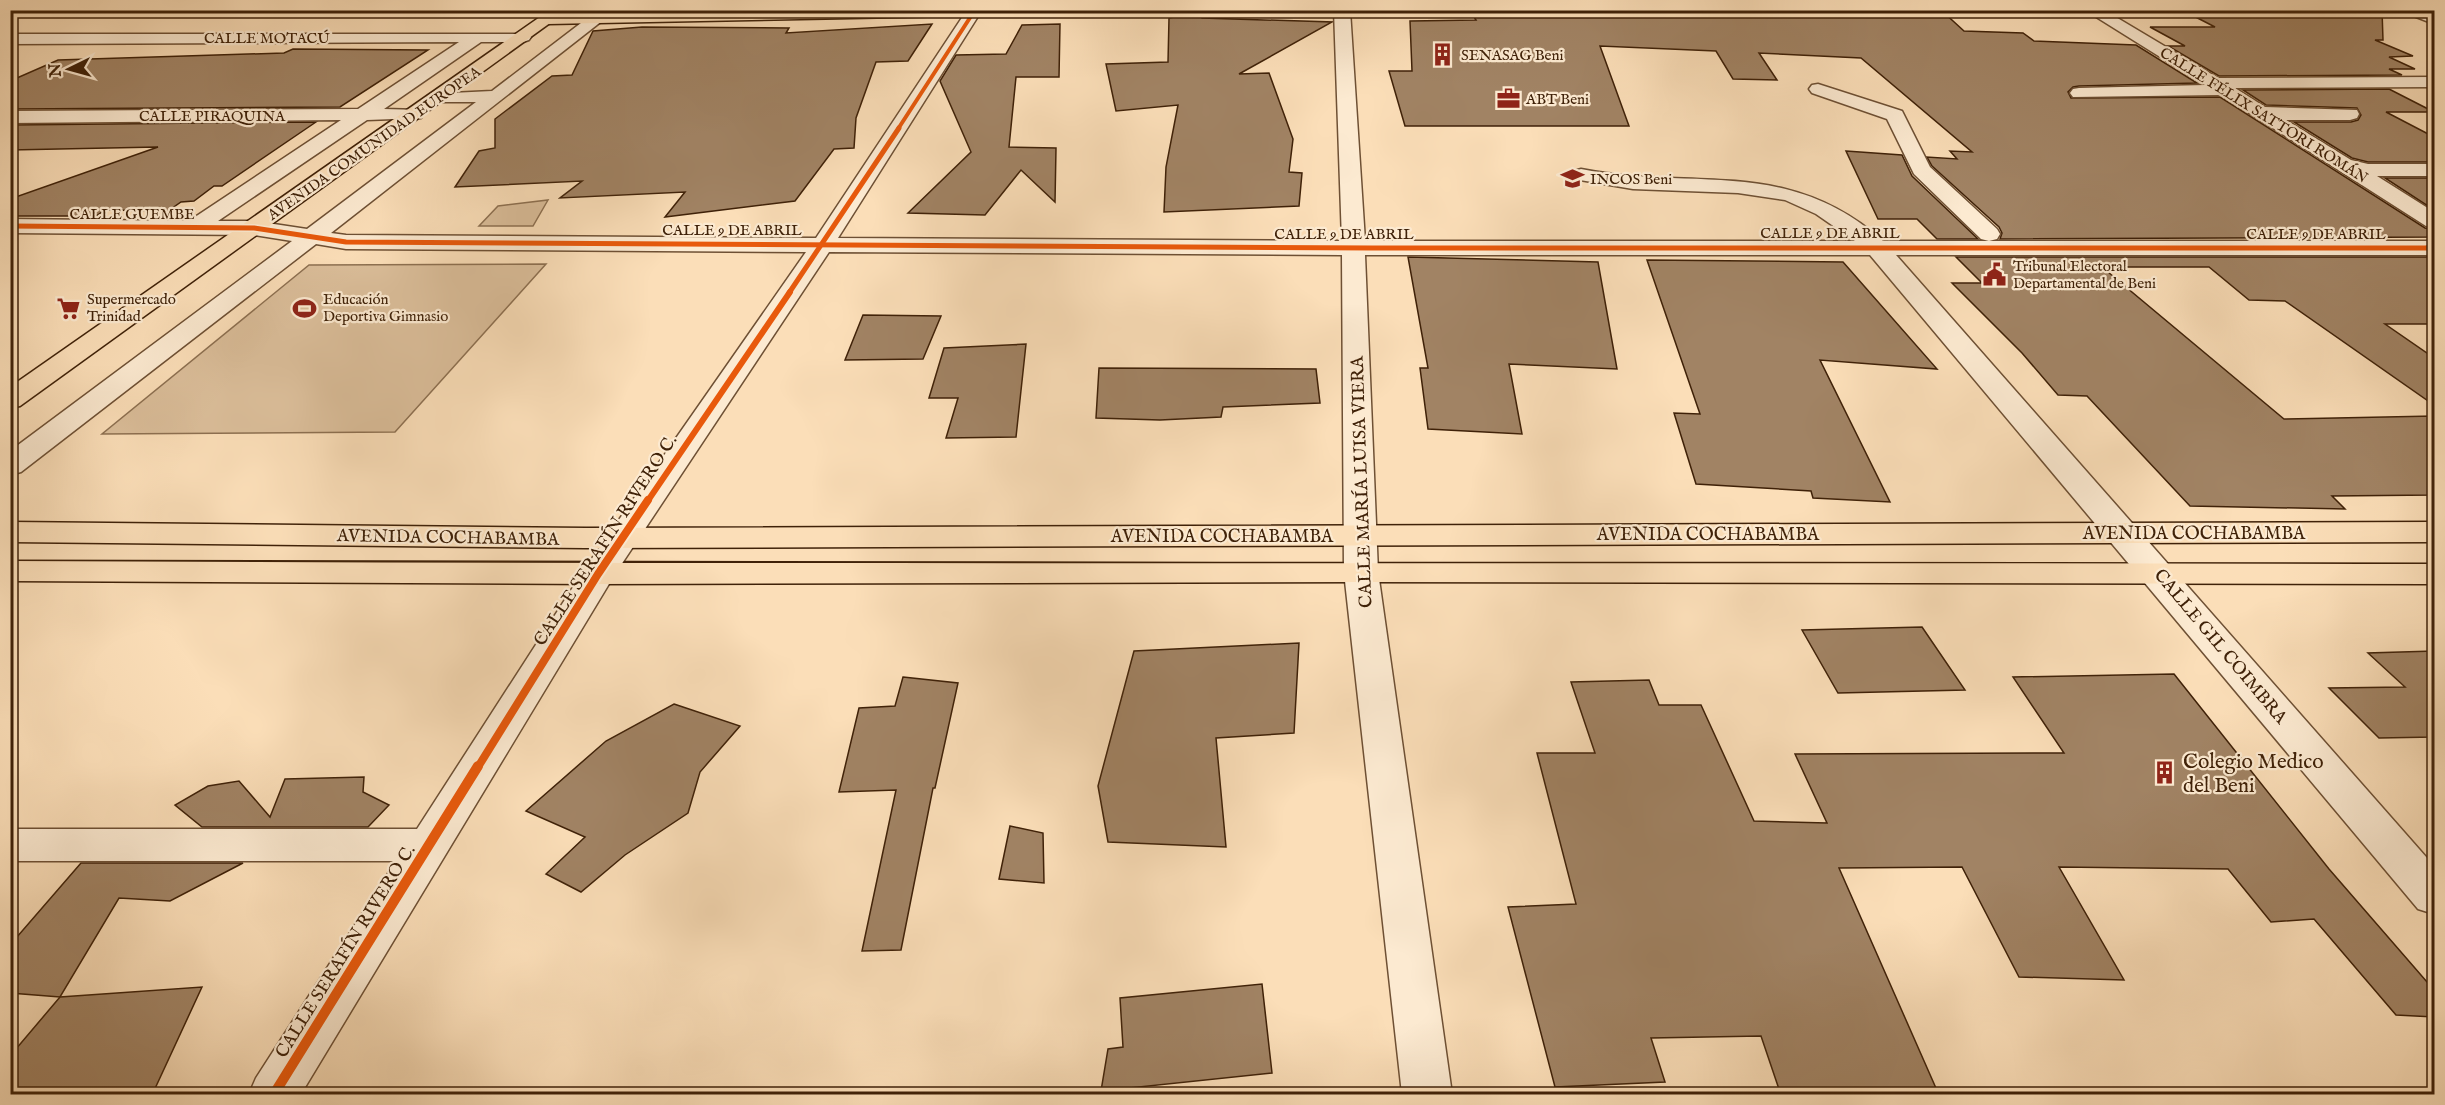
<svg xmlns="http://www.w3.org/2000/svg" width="2445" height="1105" font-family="'IM FELL English',serif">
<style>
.green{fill:#dbbe9a;stroke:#8d7051;stroke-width:1.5}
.building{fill:#a18364;stroke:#3f2108;stroke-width:1.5}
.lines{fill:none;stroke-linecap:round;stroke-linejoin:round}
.minor-casing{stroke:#6e5034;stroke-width:3}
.major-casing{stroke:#3f2108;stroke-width:3}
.highway-casing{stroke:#3f2108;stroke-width:3}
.minor{fill:#fcead1;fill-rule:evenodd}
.major{fill:#fbdeb8;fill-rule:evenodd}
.highway{fill:#fbdeb8;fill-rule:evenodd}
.cycleway-far4-casing{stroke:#fcead1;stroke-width:6}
.cycleway-far3-casing{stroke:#fcead1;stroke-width:8}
.cycleway-far2-casing{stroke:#fcead1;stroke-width:9}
.cycleway-far1-casing{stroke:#fcead1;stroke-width:12}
.cycleway-casing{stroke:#fcead1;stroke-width:14}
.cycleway-far4{stroke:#e8590c;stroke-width:4}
.cycleway-far3{stroke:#e8590c;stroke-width:5}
.cycleway-far2{stroke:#e8590c;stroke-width:6}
.cycleway-far1{stroke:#e8590c;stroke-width:8}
.cycleway{stroke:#e8590c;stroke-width:10}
.labels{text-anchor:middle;stroke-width:4.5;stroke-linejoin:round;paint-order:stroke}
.far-street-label{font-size:15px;fill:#3f2108;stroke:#fcead1}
.far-poi-label{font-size:15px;fill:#3f2108;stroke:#fcead1;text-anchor:start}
.street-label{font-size:18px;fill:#3f2108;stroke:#fcead1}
.near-poi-label{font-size:21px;fill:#3f2108;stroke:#fcead1;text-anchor:start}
</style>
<rect width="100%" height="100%" fill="#fbdeb8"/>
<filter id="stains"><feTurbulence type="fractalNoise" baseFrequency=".00333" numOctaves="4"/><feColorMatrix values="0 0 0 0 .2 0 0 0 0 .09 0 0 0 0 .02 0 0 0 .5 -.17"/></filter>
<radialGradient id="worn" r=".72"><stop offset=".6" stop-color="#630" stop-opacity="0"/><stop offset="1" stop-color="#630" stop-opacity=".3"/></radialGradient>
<g class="green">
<polygon points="548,200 533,226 479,226 498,206"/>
<polygon points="546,264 395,432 102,434 309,265"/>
</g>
<g class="building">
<polygon points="1500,10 1941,10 1964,31 2023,33 2034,41 2136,45 2197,83 2079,86 2073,87 2068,92 2071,98 2220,97 2425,228 2434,230 2434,237 2000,239 2002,233 1999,227 1932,166 1927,157 1957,159 1950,151 1972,152 1861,58 1759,53 1777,80 1733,79 1716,51 1600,46 1629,126 1405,126 1389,71 1412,71 1410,21 1476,20 1471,12"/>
<polygon points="2182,10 2382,10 2383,40 2375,40 2413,56 2389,57 2415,69 2389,69 2402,75 2219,76 2168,46 2185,46 2150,27 2215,27"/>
<polygon points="1199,12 1202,18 1332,22 1239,74 1269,73 1293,139 1289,172 1302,173 1299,206 1164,212 1166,167 1178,105 1116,111 1106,64 1168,62 1169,18"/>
<polygon points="932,24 908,61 876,62 856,118 854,148 834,149 795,201 665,217 685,192 560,198 582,181 455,187 479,151 495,148 495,119 552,76 572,75 593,31 642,27 789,28 786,33"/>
<polygon points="1060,24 1059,77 1016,77 1009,147 1056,148 1055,202 1021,170 985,215 908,213 971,152 940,81 956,55 1006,54 1022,25"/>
<polygon points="293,49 428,50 340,107 10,109 10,81 58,60 284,53"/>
<polygon points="2389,89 2434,112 2386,112 2434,137 2434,162 2368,162 2352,158 2294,122 2351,122 2358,120 2361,115 2357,108 2266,105 2243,90"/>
<polygon points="316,122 222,186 214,186 194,201 181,202 168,211 105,210 96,216 10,216 10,199 158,147 10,150 10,125"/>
<polygon points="1846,151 1902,155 1912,176 1978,239 1937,239 1917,219 1878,219"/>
<polygon points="2385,178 2434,178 2434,210"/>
<polygon points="2434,255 2434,324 2385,324 2434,358 2434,405 2285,301 2249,300 2209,267 2102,267 2284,419 2434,416 2434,495 2332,496 2345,509 2190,506 2087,396 2058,395 2022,353 1952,283 1982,283 1956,257 2426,257"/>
<polygon points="1408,257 1598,262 1617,369 1509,364 1522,434 1428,429 1420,368 1428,368"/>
<polygon points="1647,260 1843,262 1937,369 1820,360 1890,502 1813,498 1811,491 1696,484 1674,413 1700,414"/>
<polygon points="863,315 941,316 923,359 845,360"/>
<polygon points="1026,344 1016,437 946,438 958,398 929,398 944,348"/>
<polygon points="1099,368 1316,369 1320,403 1223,407 1221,417 1160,420 1096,418"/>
<polygon points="1922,627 1965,690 1838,693 1802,630"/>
<polygon points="1299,643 1294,733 1216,738 1226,847 1108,842 1098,786 1134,651"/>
<polygon points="2434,651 2434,737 2379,738 2329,688 2405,687 2368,653"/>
<polygon points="2174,674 2329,869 2434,990 2434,1017 2396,1015 2314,919 2271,922 2228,869 2059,867 2124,980 2019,977 1962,867 1839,868 1939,1095 1781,1095 1761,1036 1651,1038 1665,1082 1555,1087 1508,907 1576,904 1537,753 1595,753 1571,682 1649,680 1659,705 1701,705 1754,821 1827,823 1795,754 2064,753 2013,677"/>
<polygon points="903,677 958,683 935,788 933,788 901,950 862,951 896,790 839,792 859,708 895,706"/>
<polygon points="674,704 740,726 700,772 688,813 625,855 581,892 546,874 585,837 526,811 606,741"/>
<polygon points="364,777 363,792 389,805 368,827 202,827 175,805 208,786 239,781 270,817 285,779"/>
<polygon points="1010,826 1043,833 1044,883 999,879"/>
<polygon points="81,863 243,863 170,901 119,898 60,997 10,993 10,945"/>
<polygon points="1262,984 1272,1073 1101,1091 1108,1049 1123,1047 1120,998"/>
<polygon points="202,987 152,1095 42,1095 43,1092 10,1091 10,1056 60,997"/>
</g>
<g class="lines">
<defs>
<g id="minor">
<path d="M598 10H616L331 233 346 235 816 238 967 10H982L838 238 1342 241 1334 10H1350L1365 241H1855L1816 214 1785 200 1738 193 1633 189 1574 179 1571 175 1574 171 1581 169C1694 191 1787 156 1883 241H2426L2434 239V253L2426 255H1896L2434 866V914L2418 909 1870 255H1365L1378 572 1452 1094H1402L1344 572 1342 255 829 252 615 574 301 1094H249L256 1078 396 861H10V829H417L586 567 806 252 346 249 316 244 21 472 10 475V451L292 241 254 235 10 233V219L189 221 341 120 10 123V111L358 109 459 42 10 44V34H529L531 37 529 40 523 42H481L384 109 421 110 423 114 421 118 367 120 218 221H254L307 229 476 102H431L428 98 431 94 492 91Z"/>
<polygon points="2085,10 2104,10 2218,78 2434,77 2434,87 2235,88 2265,107 2357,110 2359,114 2357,118 2350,120 2286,120 2351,160 2368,164 2434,164 2434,176 2377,176 2434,212 2434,228 2426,226 2221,95 2073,97 2070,93 2073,89 2079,88 2205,85"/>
<polygon points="2404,10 2426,10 2434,14 2434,24 2406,13"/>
<polygon points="1818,84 1902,111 1930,167 1997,229 2000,234 1997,239 1989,241 1981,239 1914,174 1887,119 1812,93 1809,89 1812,85"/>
</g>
<g id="major">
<polygon points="741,10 1011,10 1004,15 548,24 540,19 548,14"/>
<polygon points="10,522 586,528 2434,522 2434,542 586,548 10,542"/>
<path d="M10 561C818 565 1626 562 2434 564V584L1361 582 598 584 10 581Z"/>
</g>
<polygon id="highway" points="550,10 568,10 20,406 10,408 10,387"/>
</defs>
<use href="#minor" class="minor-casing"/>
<use href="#major" class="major-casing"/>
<use href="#highway" class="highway-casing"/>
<use href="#minor" class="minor"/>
<use href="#major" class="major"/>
<use href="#highway" class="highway"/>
<defs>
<polyline id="cycleway-far4" points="898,129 975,10"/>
<g id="cycleway-far3">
<polyline points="10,226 254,228 346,242 1373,248 2426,248 2434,246"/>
<polyline points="789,293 899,128"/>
</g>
<polyline id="cycleway-far2" points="647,502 790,292"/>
<polyline id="cycleway-far1" points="478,767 598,574 648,500"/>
<polyline id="cycleway" points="274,1094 478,766"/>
</defs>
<use href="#cycleway-far4" class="cycleway-far4-casing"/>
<use href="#cycleway-far3" class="cycleway-far3-casing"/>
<use href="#cycleway-far2" class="cycleway-far2-casing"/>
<use href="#cycleway-far1" class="cycleway-far1-casing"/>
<use href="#cycleway" class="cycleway-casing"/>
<use href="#cycleway-far4" class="cycleway-far4"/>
<use href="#cycleway-far3" class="cycleway-far3"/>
<use href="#cycleway-far2" class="cycleway-far2"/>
<use href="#cycleway-far1" class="cycleway-far1"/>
<use href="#cycleway" class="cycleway"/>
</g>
<defs>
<symbol id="building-bare" viewBox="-9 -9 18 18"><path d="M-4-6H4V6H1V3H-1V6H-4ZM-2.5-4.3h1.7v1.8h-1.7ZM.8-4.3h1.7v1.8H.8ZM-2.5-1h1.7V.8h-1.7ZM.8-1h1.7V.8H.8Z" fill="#8f2418" stroke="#fcead1" stroke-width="2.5" paint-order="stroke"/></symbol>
<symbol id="office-bare" viewBox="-9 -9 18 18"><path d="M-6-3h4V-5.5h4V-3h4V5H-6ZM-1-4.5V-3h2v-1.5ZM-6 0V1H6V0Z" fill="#8f2418" stroke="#fcead1" stroke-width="2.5" paint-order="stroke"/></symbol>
<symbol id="school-bare" viewBox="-9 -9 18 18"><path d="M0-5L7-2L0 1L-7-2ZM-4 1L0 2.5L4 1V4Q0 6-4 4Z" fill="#8f2418" stroke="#fcead1" stroke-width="2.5" paint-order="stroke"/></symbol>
<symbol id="civic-bare" viewBox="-9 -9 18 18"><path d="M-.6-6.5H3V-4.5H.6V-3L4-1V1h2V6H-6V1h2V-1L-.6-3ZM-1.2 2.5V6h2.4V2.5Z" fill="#8f2418" stroke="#fcead1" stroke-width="2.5" paint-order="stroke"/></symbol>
<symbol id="supermarket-bare" viewBox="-9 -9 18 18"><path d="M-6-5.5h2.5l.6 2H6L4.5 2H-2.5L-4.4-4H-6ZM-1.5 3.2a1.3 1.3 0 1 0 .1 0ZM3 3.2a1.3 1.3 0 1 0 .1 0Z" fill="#8f2418" stroke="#fcead1" stroke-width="2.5" paint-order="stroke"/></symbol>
<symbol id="stadium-bare" viewBox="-9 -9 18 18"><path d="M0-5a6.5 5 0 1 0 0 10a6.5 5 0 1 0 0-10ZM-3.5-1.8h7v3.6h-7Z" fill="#8f2418" stroke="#fcead1" stroke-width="2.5" paint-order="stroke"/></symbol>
</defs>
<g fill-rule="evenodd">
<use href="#building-bare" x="1426" y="38" width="33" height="33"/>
<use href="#office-bare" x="1492" y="82" width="33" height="33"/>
<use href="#school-bare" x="1556" y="162" width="33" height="33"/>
<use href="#civic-bare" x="1978" y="258" width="33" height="33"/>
<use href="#supermarket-bare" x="52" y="292" width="33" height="33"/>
<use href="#stadium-bare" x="288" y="292" width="33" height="33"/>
<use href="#building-bare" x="2148" y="756" width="33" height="33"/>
</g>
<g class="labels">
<g class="far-street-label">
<text x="267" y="43">CALLE MOTACÚ</text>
<text transform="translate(2264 115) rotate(32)" y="5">CALLE FÉLIX SATTORI ROMÁN</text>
<text x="212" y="121">CALLE PIRAQUINA</text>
<text transform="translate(374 143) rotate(-35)" y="5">AVENIDA COMUNIDAD EUROPEA</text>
<text x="132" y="219">CALLE GUEMBE</text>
<text x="732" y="235">CALLE 9 DE ABRIL</text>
<text x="1830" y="238">CALLE 9 DE ABRIL</text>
<text x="1344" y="239">CALLE 9 DE ABRIL</text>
<text x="2316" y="239">CALLE 9 DE ABRIL</text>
</g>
<g class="far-poi-label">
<text x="1461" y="60">SENASAG Beni</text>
<text x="1526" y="104">ABT Beni</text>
<text x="1590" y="184">INCOS Beni</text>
<text x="2013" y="271">Tribunal Electoral<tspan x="2013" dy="17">Departamental de Beni</tspan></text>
<text x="87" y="304">Supermercado<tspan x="87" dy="17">Trinidad</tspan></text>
<text x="323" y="304">Educación<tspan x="323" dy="17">Deportiva Gimnasio</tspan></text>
</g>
<g class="street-label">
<text transform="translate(1361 482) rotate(-92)" y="6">CALLE MARÍA LUISA VIERA</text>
<text x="2194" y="539">AVENIDA COCHABAMBA</text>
<text x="1708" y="540">AVENIDA COCHABAMBA</text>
<text x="1222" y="542">AVENIDA COCHABAMBA</text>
<text transform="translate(448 537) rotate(1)" y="6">AVENIDA COCHABAMBA</text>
<text transform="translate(605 540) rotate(-57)" y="6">CALLE SERAFÍN RIVERO C.</text>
<text transform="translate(2221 646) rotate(50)" y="6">CALLE GIL COIMBRA</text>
<text transform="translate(345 951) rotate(-58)" y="6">CALLE SERAFÍN RIVERO C.</text>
</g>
<g class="near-poi-label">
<text x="2183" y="768">Colegio Medico<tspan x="2183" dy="24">del Beni</tspan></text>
</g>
</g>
<rect width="2445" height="1105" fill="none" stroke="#fbdeb8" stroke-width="36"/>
<rect x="12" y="12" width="2421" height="1081" fill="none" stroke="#3f2108" stroke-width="3"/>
<rect x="18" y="18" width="2409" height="1069" fill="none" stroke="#3f2108" stroke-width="1.5"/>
<g transform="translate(69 69) rotate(265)" stroke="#fcead1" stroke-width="4.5" paint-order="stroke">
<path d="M0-4.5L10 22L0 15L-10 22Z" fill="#3f2108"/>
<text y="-9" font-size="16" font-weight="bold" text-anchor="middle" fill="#3f2108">N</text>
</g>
<rect width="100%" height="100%" filter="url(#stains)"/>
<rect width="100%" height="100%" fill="url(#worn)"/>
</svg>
